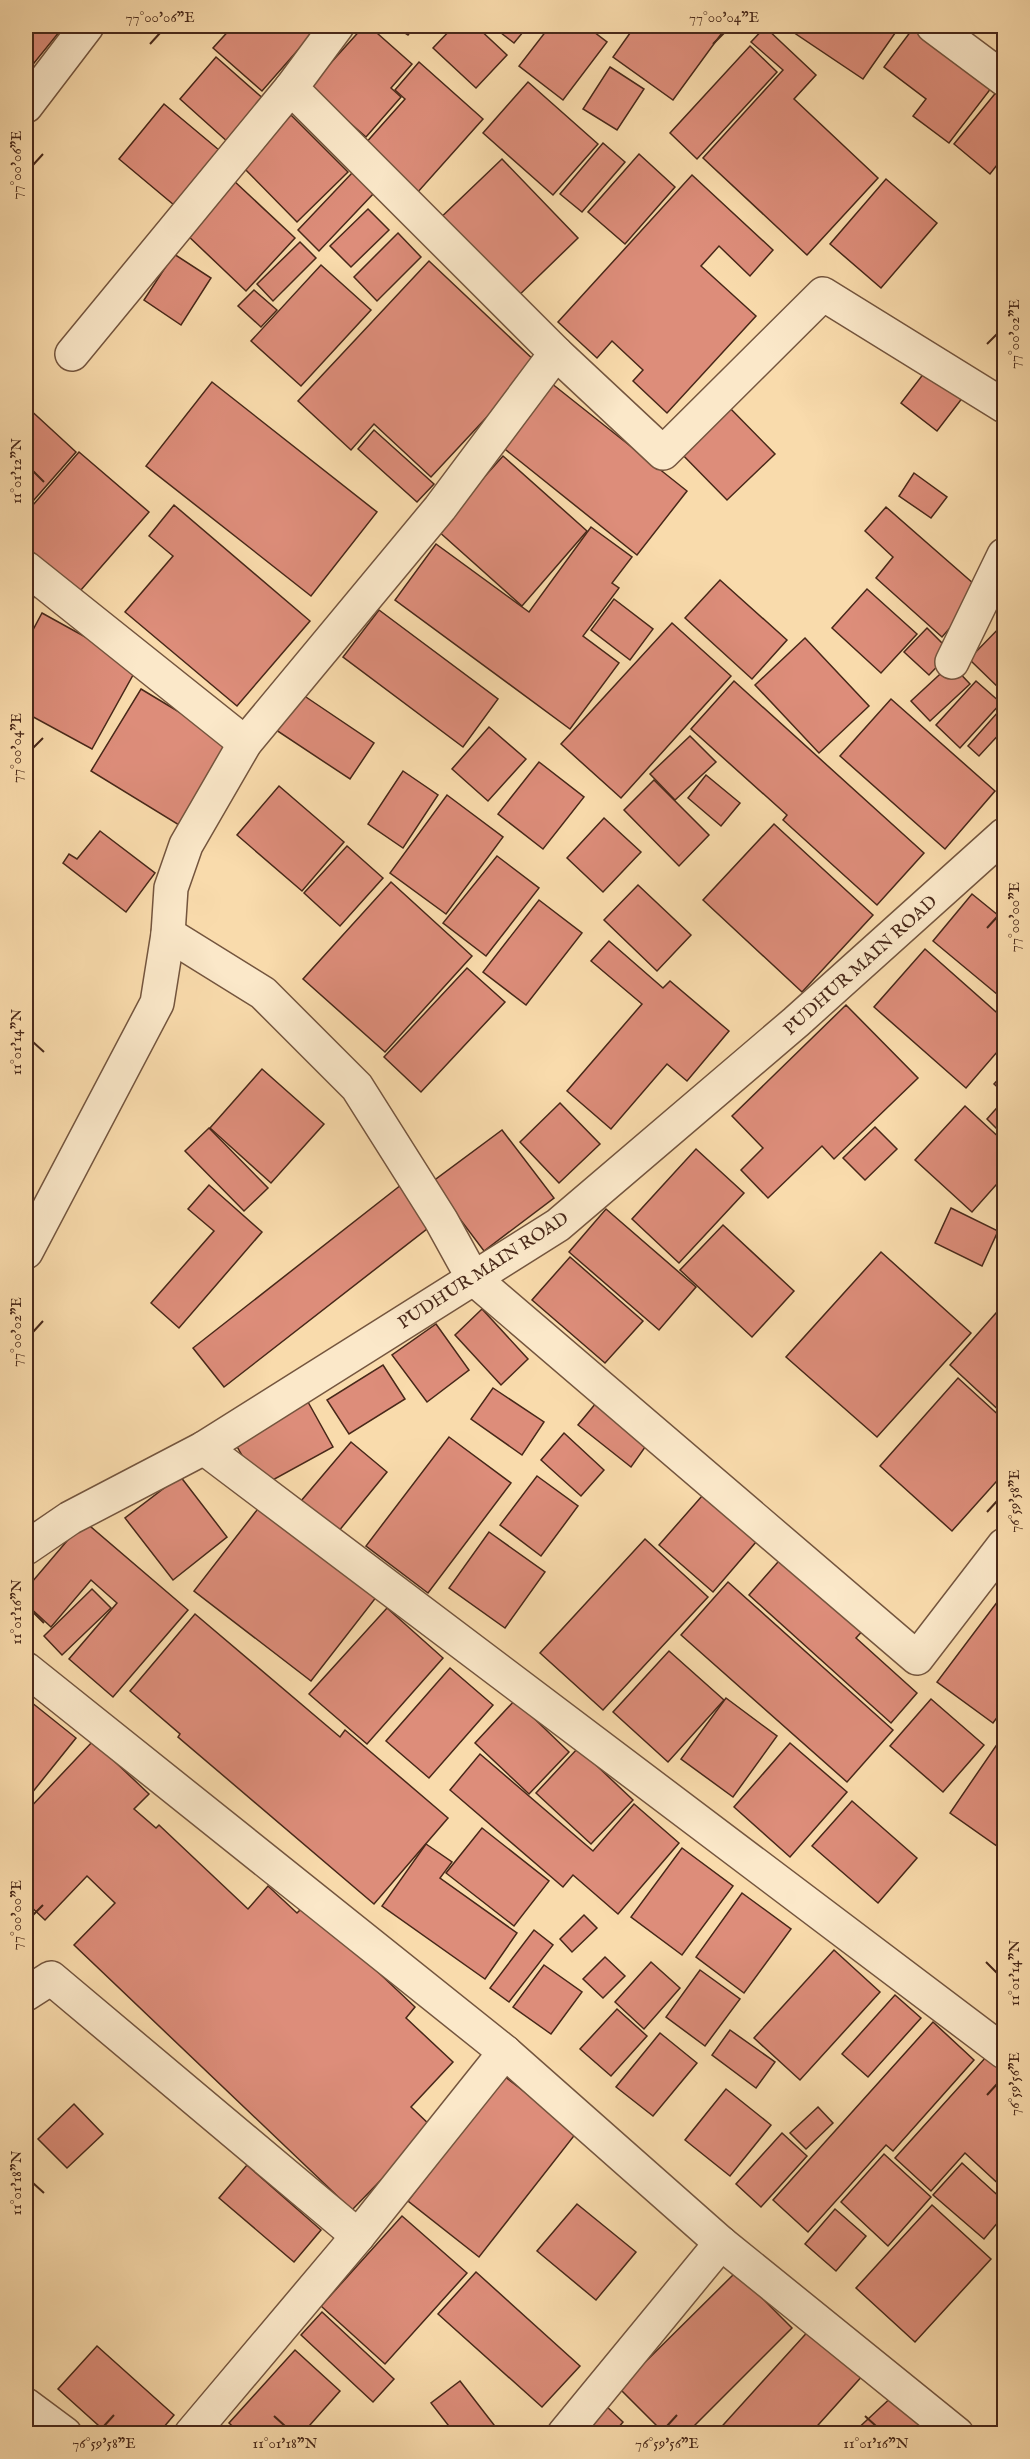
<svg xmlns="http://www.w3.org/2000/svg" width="1030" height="2459" font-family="'IM FELL English',serif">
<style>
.building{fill:#dd8d7a;stroke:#482819;stroke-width:1.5}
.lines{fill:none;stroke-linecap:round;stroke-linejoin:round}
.street-casing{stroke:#74553e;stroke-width:36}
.street{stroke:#fbe8c9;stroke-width:33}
.ticks{fill:none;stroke:#482819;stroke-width:2}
.labels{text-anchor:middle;stroke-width:5;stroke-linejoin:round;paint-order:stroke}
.street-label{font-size:18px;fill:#482819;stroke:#fbe8c9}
.neatline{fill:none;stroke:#482819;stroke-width:2}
.ticks-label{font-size:15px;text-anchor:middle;fill:#482819}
</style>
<rect width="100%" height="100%" fill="#f9dbac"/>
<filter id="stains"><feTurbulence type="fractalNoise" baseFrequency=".00333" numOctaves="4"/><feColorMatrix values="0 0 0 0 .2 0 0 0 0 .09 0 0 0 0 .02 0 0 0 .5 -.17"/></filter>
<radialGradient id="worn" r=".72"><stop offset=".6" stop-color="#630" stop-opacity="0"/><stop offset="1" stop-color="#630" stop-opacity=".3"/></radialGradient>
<g class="building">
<polygon points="26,26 64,26 26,73"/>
<polygon points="233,26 319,26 262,91 213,48"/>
<polygon points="364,26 369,26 412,64 391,88 401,97 366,137 309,87"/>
<polygon points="394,26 415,26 408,35"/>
<polygon points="454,26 476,26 507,55 476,88 433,48"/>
<polygon points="492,26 528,26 514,43"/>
<polygon points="550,26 586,26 607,42 563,100 519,66"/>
<polygon points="635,26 727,26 673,100 613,57"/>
<polygon points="784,26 900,26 863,79"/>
<polygon points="765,27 816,75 794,99 878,178 807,255 703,158 783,70 751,42"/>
<polygon points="914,27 992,87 949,143 913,116 926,99 884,67"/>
<polygon points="750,46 777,72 697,159 670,133"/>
<polygon points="216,57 266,101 229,143 180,99"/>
<polygon points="419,62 483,119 417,193 364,145 405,99 395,90"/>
<polygon points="610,67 644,89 617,130 583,109"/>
<polygon points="528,82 598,144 553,195 483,133"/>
<polygon points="998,90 1004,95 1004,156 990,174 954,144"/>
<polygon points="164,104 219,150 174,205 119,159"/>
<polygon points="291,115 348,172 297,222 241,165"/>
<polygon points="603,143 625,162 582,212 560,194"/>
<polygon points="639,154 675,187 625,244 588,212"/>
<polygon points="502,159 578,238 511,303 434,224"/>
<polygon points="352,173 374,193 319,251 298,230"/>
<polygon points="692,175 773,250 750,276 719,246 701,266 756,316 667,413 633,381 643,370 612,341 597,358 558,322"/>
<polygon points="886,179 937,223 881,288 830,244"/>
<polygon points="233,180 295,238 246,291 184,232"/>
<polygon points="368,209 389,230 351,267 330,246"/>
<polygon points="398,233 421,257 377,301 354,277"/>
<polygon points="300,242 316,258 273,301 257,284"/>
<polygon points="174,254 211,278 181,325 144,300"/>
<polygon points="429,261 537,363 431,477 374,424 351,450 298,401"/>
<polygon points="321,265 371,310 301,386 251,341"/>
<polygon points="254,290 277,310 261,327 238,306"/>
<polygon points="931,364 967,392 937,431 901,403"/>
<polygon points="212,382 377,512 311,596 146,466"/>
<polygon points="551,383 687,491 637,555 501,446"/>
<polygon points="723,401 775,454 727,500 675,447"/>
<polygon points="26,406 76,452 26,509"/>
<polygon points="374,430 434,484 417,502 358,449"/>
<polygon points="79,452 149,512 74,598 26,555 26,513"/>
<polygon points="503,456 587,531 522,606 437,530"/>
<polygon points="914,473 947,497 931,518 899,496"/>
<polygon points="174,505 310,621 237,706 125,612 173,556 149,536"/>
<polygon points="886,507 982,591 942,637 876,578 893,557 865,531"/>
<polygon points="591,527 632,557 612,583 619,588 583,636 619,663 570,729 395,600 436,544 529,612"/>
<polygon points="720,580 787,640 752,679 685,618"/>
<polygon points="1004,580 1004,612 993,602"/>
<polygon points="867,589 917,634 881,673 832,628"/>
<polygon points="26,593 34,597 26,615"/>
<polygon points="614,599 653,629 630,660 591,630"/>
<polygon points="379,610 498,699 463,747 343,657"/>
<polygon points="42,613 138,666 92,749 26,713 26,643"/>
<polygon points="672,623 731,676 621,798 561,744"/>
<polygon points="1004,623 1004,693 969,659"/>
<polygon points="927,628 951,652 929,675 904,652"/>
<polygon points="805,638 869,706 819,753 755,685"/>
<polygon points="951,664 970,684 930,721 911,701"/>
<polygon points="734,681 924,853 877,905 783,820 787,815 691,729"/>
<polygon points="976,681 1001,703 960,748 936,725"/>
<polygon points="141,689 229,742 179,825 91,771"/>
<polygon points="297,691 374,743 350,779 273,728"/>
<polygon points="891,699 995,791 945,849 840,756"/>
<polygon points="998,712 1004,718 1004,729 979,756 968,746"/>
<polygon points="489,727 526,759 488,801 452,769"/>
<polygon points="690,736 716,762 675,800 650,774"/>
<polygon points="539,762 584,797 543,849 498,814"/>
<polygon points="403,771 438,795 403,848 368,824"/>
<polygon points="706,775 740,803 721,826 688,798"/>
<polygon points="654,780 709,835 679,866 624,810"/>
<polygon points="279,786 344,842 302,891 237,835"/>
<polygon points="447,795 503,837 446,914 390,873"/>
<polygon points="604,818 641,852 603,892 567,858"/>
<polygon points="774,824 873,915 802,992 703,900"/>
<polygon points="100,831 155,873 126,912 63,863 69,854 77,859"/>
<polygon points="347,846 383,878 340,926 304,893"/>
<polygon points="497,856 539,888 486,956 443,923"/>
<polygon points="391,882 472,956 385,1052 303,979"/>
<polygon points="638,885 691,935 657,971 604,920"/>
<polygon points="972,894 1004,920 1004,1000 933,941"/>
<polygon points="539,900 582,933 526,1005 483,972"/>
<polygon points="609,941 663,988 670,981 729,1031 687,1081 667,1064 611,1129 567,1091 642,1004 591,961"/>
<polygon points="925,949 1004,1019 1004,1044 966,1088 874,1007"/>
<polygon points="467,968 505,1002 421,1092 384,1057"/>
<polygon points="846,1005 918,1078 834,1159 822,1146 768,1198 741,1170 763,1148 732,1116"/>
<polygon points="262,1069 324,1124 271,1183 210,1128"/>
<polygon points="1004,1073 1004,1093 994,1084"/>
<polygon points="1002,1102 1004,1104 1004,1136 987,1119"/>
<polygon points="560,1103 600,1144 559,1183 520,1142"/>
<polygon points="965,1106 1004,1142 1004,1176 972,1212 915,1160"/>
<polygon points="875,1127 897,1149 865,1180 843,1158"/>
<polygon points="209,1128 268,1188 244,1211 185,1151"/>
<polygon points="502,1130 554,1198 484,1251 432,1182"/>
<polygon points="696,1149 744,1193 679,1263 632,1219"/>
<polygon points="209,1185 262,1232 179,1328 151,1303 214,1231 188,1209"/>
<polygon points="401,1185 432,1225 224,1387 193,1348"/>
<polygon points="951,1208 998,1231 982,1266 935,1243"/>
<polygon points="606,1209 696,1287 659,1330 569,1252"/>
<polygon points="723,1225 794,1291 752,1337 680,1270"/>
<polygon points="881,1252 971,1333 877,1437 786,1357"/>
<polygon points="570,1257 643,1321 605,1363 532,1300"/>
<polygon points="1004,1304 1004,1415 950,1365"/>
<polygon points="482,1309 528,1359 501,1385 455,1335"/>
<polygon points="436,1324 469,1370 427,1402 392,1355"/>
<polygon points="383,1365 405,1399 349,1434 327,1400"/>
<polygon points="958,1378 1004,1420 1004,1473 952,1531 880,1466"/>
<polygon points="493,1388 544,1422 522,1455 471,1419"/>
<polygon points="308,1402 333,1447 260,1487 235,1443"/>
<polygon points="596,1403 648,1443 631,1467 578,1425"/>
<polygon points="564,1433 604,1470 581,1496 541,1460"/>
<polygon points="449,1437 511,1483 428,1593 366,1546"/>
<polygon points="351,1442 387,1472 338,1532 301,1501"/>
<polygon points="180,1476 227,1537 173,1580 125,1518"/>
<polygon points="537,1476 578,1506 541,1556 500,1525"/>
<polygon points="702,1496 756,1542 713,1592 659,1545"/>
<polygon points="264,1501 381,1591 311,1681 194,1591"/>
<polygon points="84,1521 188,1610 113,1697 69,1659 117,1603 91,1580 51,1627 26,1604 26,1589"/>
<polygon points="489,1532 545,1572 505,1628 449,1588"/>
<polygon points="645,1539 708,1597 603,1710 540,1653"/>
<polygon points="785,1554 866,1627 856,1638 917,1693 891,1723 749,1595"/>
<polygon points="728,1582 893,1730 847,1782 681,1635"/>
<polygon points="92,1589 111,1608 62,1655 44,1636"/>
<polygon points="1004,1593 1004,1708 993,1723 937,1682"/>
<polygon points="387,1608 443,1658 367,1744 309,1694"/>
<polygon points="195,1614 340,1737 345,1730 448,1818 374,1904 178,1737 180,1734 130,1691"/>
<polygon points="669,1651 724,1700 668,1762 613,1712"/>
<polygon points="450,1668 493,1705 429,1778 386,1741"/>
<polygon points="26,1698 76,1738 27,1799 26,1797"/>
<polygon points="726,1698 777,1736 733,1797 681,1759"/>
<polygon points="931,1699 984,1745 943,1792 890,1746"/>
<polygon points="515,1700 569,1752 529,1794 475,1743"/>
<polygon points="1000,1740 1004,1743 1004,1851 950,1813"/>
<polygon points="93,1741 149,1794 134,1809 156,1828 159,1825 248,1909 268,1886 297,1913 306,1904 415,2007 406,2018 453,2062 411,2107 432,2127 352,2210 74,1945 115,1903 87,1876 45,1920 26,1902 26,1830 28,1828 26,1826 26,1812"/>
<polygon points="790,1743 847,1792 790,1857 734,1807"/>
<polygon points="578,1748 633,1800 591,1844 536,1793"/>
<polygon points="480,1754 593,1851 634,1804 679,1843 618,1914 573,1875 563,1887 450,1790"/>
<polygon points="852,1801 917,1858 878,1903 812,1846"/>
<polygon points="482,1828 549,1881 514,1926 446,1873"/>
<polygon points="426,1844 452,1862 440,1878 517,1933 485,1979 382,1906"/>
<polygon points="682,1848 733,1886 682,1955 631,1917"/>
<polygon points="742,1893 791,1929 744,1993 696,1957"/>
<polygon points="584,1915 597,1928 572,1952 560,1939"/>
<polygon points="534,1930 553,1945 509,2002 490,1988"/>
<polygon points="834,1950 880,1992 800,2080 754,2038"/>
<polygon points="605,1957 625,1976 603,1998 583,1979"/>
<polygon points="651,1962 680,1988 644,2029 615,2002"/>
<polygon points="544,1965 582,1992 551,2034 513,2007"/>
<polygon points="700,1970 740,1999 705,2046 666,2017"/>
<polygon points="895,1995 921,2018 868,2077 842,2054"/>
<polygon points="617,2009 647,2036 611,2076 580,2049"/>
<polygon points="933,2022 974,2060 893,2151 886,2145 808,2232 773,2200"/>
<polygon points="730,2030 775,2062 756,2088 712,2055"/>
<polygon points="660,2033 697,2063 653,2116 616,2087"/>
<polygon points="986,2057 1004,2074 1004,2189 965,2153 931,2191 895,2158"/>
<polygon points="504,2076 577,2132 479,2257 408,2201"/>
<polygon points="726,2089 771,2125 730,2176 685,2140"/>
<polygon points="74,2104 103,2134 67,2168 38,2139"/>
<polygon points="818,2107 833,2123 806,2149 790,2133"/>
<polygon points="782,2133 807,2156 761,2207 736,2184"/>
<polygon points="884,2154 931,2197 888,2246 841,2202"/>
<polygon points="962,2163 1004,2201 1004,2215 984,2239 933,2195"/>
<polygon points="247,2165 321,2230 294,2262 219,2198"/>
<polygon points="577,2204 636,2252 596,2300 537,2251"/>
<polygon points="932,2205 991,2259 915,2342 856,2288"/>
<polygon points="835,2209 866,2236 836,2271 805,2244"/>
<polygon points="402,2216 467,2273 385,2364 321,2306"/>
<polygon points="476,2272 580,2366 542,2407 438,2314"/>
<polygon points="736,2272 792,2328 686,2434 665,2434 619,2388"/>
<polygon points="322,2312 394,2379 373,2402 301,2335"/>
<polygon points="812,2327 864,2374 810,2434 715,2434"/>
<polygon points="97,2346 174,2415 158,2434 108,2434 58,2389"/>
<polygon points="295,2350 340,2391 302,2434 241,2434 229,2423"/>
<polygon points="460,2381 501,2434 455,2434 431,2403"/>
<polygon points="897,2392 931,2429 926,2434 852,2434"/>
<polygon points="605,2405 623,2422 613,2434 579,2434"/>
<polygon points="31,2423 43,2434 26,2434 26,2428"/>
</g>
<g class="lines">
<defs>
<g id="street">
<polyline points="933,26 1004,79"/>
<polyline points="26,106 87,26"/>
<polyline points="556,353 663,453 823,294 1004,406"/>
<polyline points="72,354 291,88"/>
<polyline points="26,568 245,743"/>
<polyline points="952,662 1004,555"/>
<polyline points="168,934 263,993 357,1087 441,1220 473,1278 917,1658 1004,1545"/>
<polyline points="26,1252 157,1003 168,934 171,888 186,845 245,743 440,508 556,353 291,88 337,26"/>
<polyline points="204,1448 1004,2052"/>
<polyline points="26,1548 70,1518 204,1448 558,1225 796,1022 1004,835"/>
<polyline points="26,1669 505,2052 721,2243 957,2434"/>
<polyline points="26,1994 51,1978 358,2236"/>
<polyline points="26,2405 65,2434"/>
<polyline points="191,2434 358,2236 505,2052"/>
<polyline points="564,2434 721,2243"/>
</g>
</defs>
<use href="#street" class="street-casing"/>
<use href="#street" class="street"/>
</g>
<path class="ticks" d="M150 44 160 33M713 44 724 33M33 165 43 154M987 344 997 334M33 471 44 482M33 748 43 738M987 928 997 917M33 1042 44 1052M33 1332 43 1321M987 1512 997 1501M33 1612 44 1623M33 1915 43 1905M986 1962 997 1973M987 2095 997 2084M33 2183 44 2193M274 2416 285 2426M865 2416 876 2426M104 2426 114 2415M667 2426 677 2415"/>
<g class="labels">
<g class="street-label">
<text transform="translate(860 965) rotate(-42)" y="6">PUDHUR MAIN ROAD</text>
<text transform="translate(483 1270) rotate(-33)" y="6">PUDHUR MAIN ROAD</text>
</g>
</g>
<rect width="1030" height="2459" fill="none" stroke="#f9dbac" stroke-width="66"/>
<rect x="33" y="33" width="964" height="2393" class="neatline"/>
<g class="ticks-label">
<text x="160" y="22">77°00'06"E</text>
<text x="724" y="22">77°00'04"E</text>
<text transform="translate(16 165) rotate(-90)" y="5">77°00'06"E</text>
<text transform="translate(1014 334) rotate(-90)" y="5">77°00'02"E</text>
<text transform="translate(16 471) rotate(-90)" y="5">11°01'12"N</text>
<text transform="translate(16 748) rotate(-90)" y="5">77°00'04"E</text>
<text transform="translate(1014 917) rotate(-90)" y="5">77°00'00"E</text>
<text transform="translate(16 1042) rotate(-90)" y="5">11°01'14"N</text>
<text transform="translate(16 1332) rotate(-90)" y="5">77°00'02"E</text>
<text transform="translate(1014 1501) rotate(-90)" y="5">76°59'58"E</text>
<text transform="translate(16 1612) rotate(-90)" y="5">11°01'16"N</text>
<text transform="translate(16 1915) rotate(-90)" y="5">77°00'00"E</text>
<text transform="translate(1014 1973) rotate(-90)" y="5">11°01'14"N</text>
<text transform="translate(1014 2084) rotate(-90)" y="5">76°59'56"E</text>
<text transform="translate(16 2183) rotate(-90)" y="5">11°01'18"N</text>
<text x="104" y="2448">76°59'58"E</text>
<text x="285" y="2448">11°01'18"N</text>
<text x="667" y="2448">76°59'56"E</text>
<text x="876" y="2448">11°01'16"N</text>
</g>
<rect width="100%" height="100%" filter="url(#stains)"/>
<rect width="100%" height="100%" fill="url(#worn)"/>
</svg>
